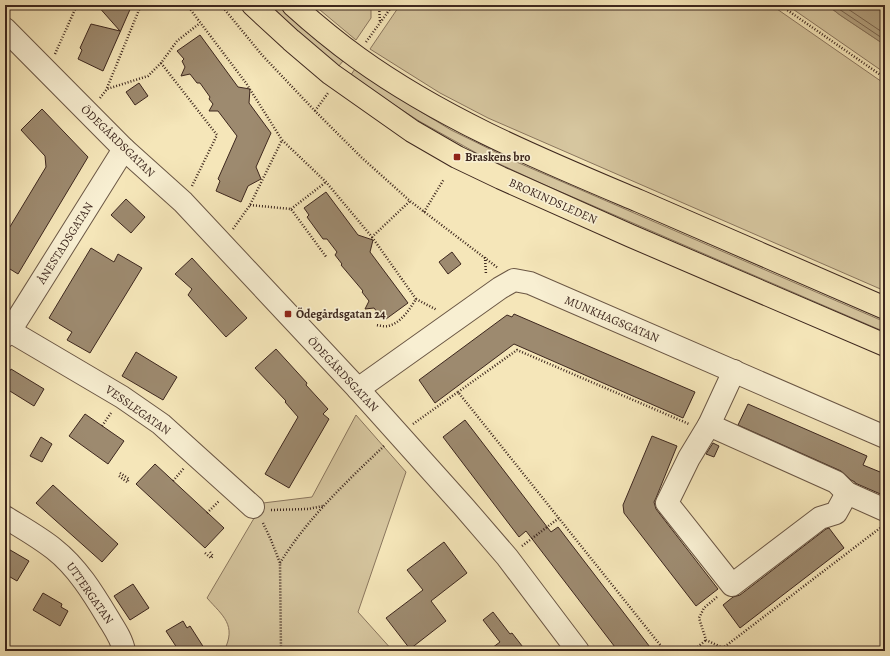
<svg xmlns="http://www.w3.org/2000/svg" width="890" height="656" font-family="Alegreya,serif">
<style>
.green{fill:#d6c69f;stroke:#8a765e}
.water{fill:#b6a584;stroke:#86735b}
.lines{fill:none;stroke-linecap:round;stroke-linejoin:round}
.shore{stroke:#7a6651;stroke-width:1}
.building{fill:#9d8a6f;stroke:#3d271e}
.minor-casing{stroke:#6b5745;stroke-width:24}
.major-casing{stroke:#3d271e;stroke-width:24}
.path{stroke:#3d271e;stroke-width:2.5;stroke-dasharray:1 2;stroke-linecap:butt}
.minor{stroke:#f8efd2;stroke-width:22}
.major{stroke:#f5e6b9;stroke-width:22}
.poi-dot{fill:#8f2418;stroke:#f8efd2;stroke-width:1.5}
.labels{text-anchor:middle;stroke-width:3.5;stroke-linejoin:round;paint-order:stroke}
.street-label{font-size:12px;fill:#3d271e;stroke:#f8efd2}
.poi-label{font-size:12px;font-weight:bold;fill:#3d271e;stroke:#f8efd2;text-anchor:start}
</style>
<rect width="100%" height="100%" fill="#f5e6b9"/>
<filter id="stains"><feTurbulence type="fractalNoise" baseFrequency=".005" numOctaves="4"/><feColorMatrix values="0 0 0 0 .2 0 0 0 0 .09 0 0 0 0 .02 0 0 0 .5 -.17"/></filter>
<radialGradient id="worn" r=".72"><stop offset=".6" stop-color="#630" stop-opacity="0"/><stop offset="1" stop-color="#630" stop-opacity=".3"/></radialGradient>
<g class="green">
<polygon points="268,5 277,5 304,29 343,61 338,67"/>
<polygon points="314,5 371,5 371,18 356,40"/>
<polygon points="400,5 655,5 685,7 711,5 753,5 777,9 885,84 885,291 488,118 440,93 370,49"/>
<polygon points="787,5 827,5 840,15 885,45 885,73"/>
<polygon points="355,69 423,113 451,130 512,160 885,322 885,332 545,185 480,155 419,121 350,76"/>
<path d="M356 415 406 472 358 612 393 651H224C237 625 223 616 207 598L263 503 312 497Z"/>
</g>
<polygon class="water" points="827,5 885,5 885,45 840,15"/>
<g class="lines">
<g class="shore">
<polyline points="833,5 885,40"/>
<polyline points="842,5 885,34"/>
</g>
</g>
<g class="building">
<polygon points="97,5 132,5 103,71 78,59 82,50 80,48 91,24 120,31"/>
<polygon points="200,35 238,87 250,89 249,103 271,133 256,167 261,179 248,186 241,202 216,191 220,181 218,179 237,136 218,111 209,111 213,104 209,99 210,97 200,83 197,83 190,74 181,76 185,67 182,61 184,59 177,51"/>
<polygon points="139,83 148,96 135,105 126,92"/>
<polygon points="42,109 88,157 18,274 5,266 5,235 46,167 45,156 21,130"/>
<polygon points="326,192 358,235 373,240 370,252 408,303 386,319 381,312 378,313 374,308 365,309 369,301 362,292 363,291 341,265 342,264 335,255 337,252 327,239 323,239 307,217 309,215 304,208"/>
<polygon points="126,199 145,217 131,233 111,215"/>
<polygon points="91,248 114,262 118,254 142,268 90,353 67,340 72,332 49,318"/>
<polygon points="452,252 461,264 448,274 439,262"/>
<polygon points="192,258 247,318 226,337 188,295 192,289 175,274"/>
<polygon points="514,314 695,392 683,418 514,344 435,403 419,380 507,315 512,317"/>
<polygon points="276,349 307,383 306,385 328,409 323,414 329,419 289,488 265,474 298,417 285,402 286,401 255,368"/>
<polygon points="136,352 177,377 163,400 122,376"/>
<polygon points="11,369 44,389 34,406 5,388 5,379"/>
<polygon points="748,404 867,456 863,465 885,474 885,496 855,483 855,482 851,480 841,471 738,425"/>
<polygon points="85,414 124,441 108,464 69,436"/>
<polygon points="465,420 551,532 558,527 653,651 618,651 526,531 519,537 443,437"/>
<polygon points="652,436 677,446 656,498 654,502 656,509 718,589 696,606 624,513 623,505"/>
<polygon points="41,437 52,444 42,462 30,456"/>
<polygon points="713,443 719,446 714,457 706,454"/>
<polygon points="155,464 224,528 205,548 136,484"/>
<polygon points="53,485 118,544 102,562 36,503"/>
<polygon points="829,528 844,548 740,628 723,605 733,597 740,595 826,529"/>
<polygon points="444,542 467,573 431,601 446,621 410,649 386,618 423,590 407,570"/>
<polygon points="5,547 29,561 17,581 5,574"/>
<polygon points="133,584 149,608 130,620 114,596"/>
<polygon points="43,593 62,604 61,607 68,611 60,626 33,610"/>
<polygon points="493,612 510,634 512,633 526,651 488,651 500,642 483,620"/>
<polygon points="183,621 187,628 190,626 206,651 179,651 166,631"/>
</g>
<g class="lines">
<defs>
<g id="minor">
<polyline points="5,29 124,149 183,202 358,389 463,506 507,557 578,651"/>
<polyline points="10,331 122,397 161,424 253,507"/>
<polyline points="5,336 10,331 124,149"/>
<polyline points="734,371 709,425 689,458 667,503 732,585 820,518 836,513 847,493"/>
<polyline points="358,389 500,288 514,280 530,283 885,437"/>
<polyline points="709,425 836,482 847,493 885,510"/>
<path d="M5 517C21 527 39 537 54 549 77 567 93 593 108 618 114 628 122 639 124 651"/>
</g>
<g id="major">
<polyline points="253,5 291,40 331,74 412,131 457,157 501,178 631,236 885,345"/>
<path d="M293 5C314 24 336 42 358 58 444 120 542 160 639 201 721 237 803 272 885 308"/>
</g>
</defs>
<use href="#minor" class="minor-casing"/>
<use href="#major" class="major-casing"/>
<g class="path">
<polyline points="187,5 246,83 282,140"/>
<polyline points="221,5 262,55 315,111 361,157 410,201 498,268"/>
<polyline points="379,5 380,22"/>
<polyline points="780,5 885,78"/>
<polyline points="366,42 393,5"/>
<polyline points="55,54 77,5"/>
<polyline points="161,63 217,135 192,186"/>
<polyline points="107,88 141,5"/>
<polyline points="100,98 107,89 148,76 161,63 177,41 200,23"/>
<polyline points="315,111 328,93"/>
<polyline points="250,205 291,209 327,258"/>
<polyline points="291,209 326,182"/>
<polyline points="424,212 444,179"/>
<polyline points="233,229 250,205 282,140 326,182 372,237 410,201"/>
<path d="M372 237 416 299C409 310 401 323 388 326 384 327 378 325 375 325"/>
<polyline points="485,257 486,275"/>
<polyline points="416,299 437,310"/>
<polyline points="458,392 517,350 689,424"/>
<polyline points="413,424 458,392 665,651"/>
<polyline points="102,426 111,413"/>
<polyline points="120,473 129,479 127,482"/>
<polyline points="119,476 127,482"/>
<polyline points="173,481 184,468"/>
<polyline points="271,510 308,509 323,506"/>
<polyline points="207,513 219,501"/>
<polyline points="263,523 271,540 280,563 281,651"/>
<polyline points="522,546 559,518"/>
<polyline points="210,552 213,556 211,558"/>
<polyline points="205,553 211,558"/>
<path d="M280 563C307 519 346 482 384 446"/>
<polyline points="717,597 704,608 699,618 706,640 723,648 880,528"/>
<polyline points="693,651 706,640"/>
<polyline points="883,651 885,646"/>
</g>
<use href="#minor" class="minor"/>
<use href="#major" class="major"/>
</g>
<g class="poi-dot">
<rect x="453" y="153" width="8" height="8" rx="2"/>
<rect x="284" y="310" width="8" height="8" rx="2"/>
</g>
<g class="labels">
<g class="street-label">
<text transform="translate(118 141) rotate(44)" y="4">ÖDEGÅRDSGATAN</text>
<text transform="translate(553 201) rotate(24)" y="4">BROKINDSLEDEN</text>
<text transform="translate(65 243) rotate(-58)" y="4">ÅNESTADSGATAN</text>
<text transform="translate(612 319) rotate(23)" y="4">MUNKHAGSGATAN</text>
<text transform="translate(343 374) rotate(47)" y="4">ÖDEGÅRDSGATAN</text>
<text transform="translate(138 410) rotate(35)" y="4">VESSLEGATAN</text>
<text transform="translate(90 593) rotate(55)" y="4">UTTERGATAN</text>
</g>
<g class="poi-label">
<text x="465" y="161">Braskens bro</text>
<text x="296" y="318">Ödegårdsgatan 24</text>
</g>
</g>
<rect width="890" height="656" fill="none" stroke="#f5e6b9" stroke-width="20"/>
<rect x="6" y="6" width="878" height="644" fill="none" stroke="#3d271e" stroke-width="2"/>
<rect x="10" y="10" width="870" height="636" fill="none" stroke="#3d271e"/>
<rect width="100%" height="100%" filter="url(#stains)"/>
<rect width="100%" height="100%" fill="url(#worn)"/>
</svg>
